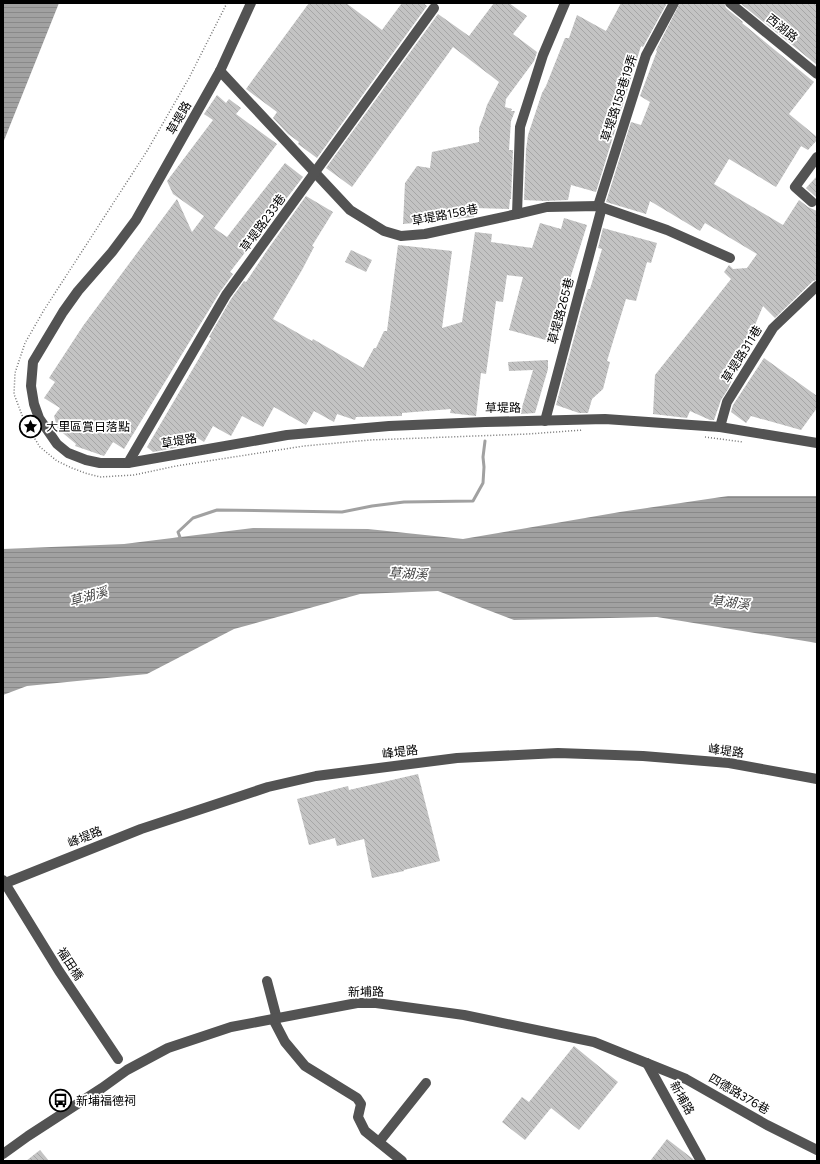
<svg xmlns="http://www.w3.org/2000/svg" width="820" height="1164" font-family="Figtree,'Noto Sans TC',sans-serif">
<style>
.water{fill:url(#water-rules)}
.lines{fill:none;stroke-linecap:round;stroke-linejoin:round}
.stream{stroke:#a1a1a1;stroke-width:3}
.building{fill:url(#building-back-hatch)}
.path{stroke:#757575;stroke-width:1.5;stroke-dasharray:1 2;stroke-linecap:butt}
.minor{stroke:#535353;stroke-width:10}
.minor-bridge{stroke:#535353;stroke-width:10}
.labels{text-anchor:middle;stroke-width:3.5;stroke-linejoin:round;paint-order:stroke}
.street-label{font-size:12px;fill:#000;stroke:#fff}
.poi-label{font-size:12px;fill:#000;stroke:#fff;text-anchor:start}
.water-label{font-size:13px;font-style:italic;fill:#424242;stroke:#fff}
</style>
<defs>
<pattern id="water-rules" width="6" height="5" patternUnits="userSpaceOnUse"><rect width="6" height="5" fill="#a1a1a1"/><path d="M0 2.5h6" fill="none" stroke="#898989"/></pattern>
<pattern id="building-back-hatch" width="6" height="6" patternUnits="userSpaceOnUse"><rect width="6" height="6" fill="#c3c3c3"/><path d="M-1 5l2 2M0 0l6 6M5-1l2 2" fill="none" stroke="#a6a6a6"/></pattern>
</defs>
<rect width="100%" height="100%" fill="#fff"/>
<g class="water">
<polygon points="3,3 59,3 3,143"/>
<polygon points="728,496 817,496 817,643 657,617 514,620 438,591 360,594 234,629 147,674 27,686 3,695 3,549 124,544 253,528 368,529 463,539 620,512"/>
</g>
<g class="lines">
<polyline class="stream" points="181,540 178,532 193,518 217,510 342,512 372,506 404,502 473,501 483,483 484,467 483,457 485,441"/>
</g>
<g class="building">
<polygon points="309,3 346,3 382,30 402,3 423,3 427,6 317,158 298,144 299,142 288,134 273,118 277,112 246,89"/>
<polygon points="494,3 509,3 527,16 513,34 537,52 534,61 506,99 505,107 512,109 511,111 515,111 511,121 509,150 513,150 511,199 510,199 509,209 475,208 474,217 403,224 405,183 417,166 430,168 432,152 479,142 479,128 484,115 487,105 499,82 453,47 352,187 326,168 438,14 469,36"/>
<polygon points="621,3 667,3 643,47 641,46 596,192 571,185 568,200 545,201 524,200 526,150 528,135 542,93 546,86 565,38 569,38 577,15 606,31"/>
<polygon points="680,3 724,3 726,8 743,22 742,23 814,82 789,114 817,137 817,140 808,150 801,146 776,187 729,159 714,184 783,225 799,200 808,207 817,211 817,280 813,281 775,318 763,306 728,389 721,400 714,420 710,420 690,411 687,418 653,414 655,375 731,279 724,272 729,265 733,269 747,268 757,254 705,223 700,231 650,201 646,214 606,202 631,122 641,125 650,102 640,96 657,51 656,50"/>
<polygon points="740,3 817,3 817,65 751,12"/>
<polygon points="217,95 226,103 229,99 241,108 236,114 277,144 214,228 227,237 285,163 303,177 230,272 233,274 220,292 124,449 113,442 104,456 75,446 76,444 58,429 54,416 60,408 44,398 55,382 49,378 83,326 177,199 192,232 204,216 173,194 167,181 213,120 204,114"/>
<polygon points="817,176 817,198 806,188"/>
<polygon points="306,196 333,212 312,246 314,247 302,270 273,319 312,341 313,339 363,368 374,348 376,348 384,331 387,331 398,245 452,251 442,328 462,322 475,232 492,234 491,242 532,248 540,223 561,229 564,218 587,225 564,298 553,342 509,330 523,277 507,275 503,302 496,301 486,374 481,373 476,416 450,413 451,409 402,413 402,416 356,417 355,420 337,414 334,422 314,411 306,425 274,407 263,427 242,416 231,436 213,426 204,442 193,435 187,446 153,452 147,447 211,338 209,337 231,299 244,281 246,282 268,249"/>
<polygon points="603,228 657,243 651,263 647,262 636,301 626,299 607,361 610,362 603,389 592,399 588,413 579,413 556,405 581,312 588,289 590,289 602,249 598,248"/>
<polygon points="351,250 372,260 366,272 345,262"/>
<polygon points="764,358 817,396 817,408 801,430 751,416 746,423 731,412 733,405"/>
<polygon points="548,360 548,369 535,413 520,414 533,370 509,371 508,362"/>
<polygon points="418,774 440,861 404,870 404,871 372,878 364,839 337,846 335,838 309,845 297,799 348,786 349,790"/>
<polygon points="574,1046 618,1082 579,1130 551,1108 525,1140 502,1122 522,1097 529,1102"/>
<polygon points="667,1139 693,1159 694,1161 650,1161"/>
<polygon points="40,1150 49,1161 26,1161"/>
</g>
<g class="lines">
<g class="path">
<polyline points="227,3 189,78 147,151 44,310 25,343 15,373 14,394 25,423 40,447 57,461 72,468 85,473 100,477 134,475 176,466 304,446 370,440 528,434 583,430"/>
<polyline points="705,437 743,442"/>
</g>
<g class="minor">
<polyline points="251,3 220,71 136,220 112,252 78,291 63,312 33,362 31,386 34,404 39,418 57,444 68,453 86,460 100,463 128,463 287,435 389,426 485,422 605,419 720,427 817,443"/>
<polyline points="730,3 817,74"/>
<polyline points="220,71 350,210 384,231 401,236 425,234 517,214 547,207 598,206 667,230 730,258"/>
<polyline points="812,202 795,187 817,157"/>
<polyline points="598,206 646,55 674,3"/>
<polyline points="517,214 520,127 543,55 565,3"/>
<polyline points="545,421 602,207"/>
<polyline points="720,427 727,402 773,328 817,286"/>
<polyline points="128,463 226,295 434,8"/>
<polyline points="3,884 141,829 268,787 316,776 457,758 558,753 643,756 729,763 817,779"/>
<polyline points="267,981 277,1019"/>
<polyline points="273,1019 285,1042 305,1066 357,1098 361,1104 358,1117 365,1131 402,1161"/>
<polyline points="647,1063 701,1161"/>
<polyline points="379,1142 426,1083"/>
<polyline points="3,1154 28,1136 102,1088 127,1070 168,1048 231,1027 357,1003 376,1003 464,1015 594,1042 686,1079 767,1125 817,1150"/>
</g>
<polyline class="minor-bridge" points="3,880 59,971 118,1059"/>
</g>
<defs>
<symbol id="sight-ring" viewBox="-11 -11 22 22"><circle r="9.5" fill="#fff" stroke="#000" stroke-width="1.5"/><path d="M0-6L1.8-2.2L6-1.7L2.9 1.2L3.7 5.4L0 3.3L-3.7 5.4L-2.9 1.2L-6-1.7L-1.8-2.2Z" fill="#000"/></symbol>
<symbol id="bus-ring" viewBox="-11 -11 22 22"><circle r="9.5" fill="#fff" stroke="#000" stroke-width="1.5"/><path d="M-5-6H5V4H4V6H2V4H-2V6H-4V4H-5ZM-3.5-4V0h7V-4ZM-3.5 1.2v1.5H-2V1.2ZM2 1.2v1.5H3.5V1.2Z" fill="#000"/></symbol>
</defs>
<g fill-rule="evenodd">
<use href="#sight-ring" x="18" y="414" width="25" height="25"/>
<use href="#bus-ring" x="48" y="1088" width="25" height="25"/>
</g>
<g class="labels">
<g class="street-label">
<text transform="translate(782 28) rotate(39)" y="4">西湖路</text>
<text transform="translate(619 98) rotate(-72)" y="4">草堤路158巷19弄</text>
<text transform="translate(179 118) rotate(-60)" y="4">草堤路</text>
<text transform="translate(445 215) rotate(-11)" y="4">草堤路158巷</text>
<text transform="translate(263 223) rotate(-54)" y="4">草堤路233巷</text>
<text transform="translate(561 311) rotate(-75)" y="4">草堤路265巷</text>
<text transform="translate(742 354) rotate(-58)" y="4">草堤路311巷</text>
<text transform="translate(503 408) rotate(-1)" y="4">草堤路</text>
<text transform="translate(179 441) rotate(-10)" y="4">草堤路</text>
<text transform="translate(726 751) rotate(7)" y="4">峰堤路</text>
<text transform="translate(400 752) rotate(-7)" y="4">峰堤路</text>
<text transform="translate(85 837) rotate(-22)" y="4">峰堤路</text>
<text transform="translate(70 964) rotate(57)" y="4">福田橋</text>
<text transform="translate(366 992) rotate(-1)" y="4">新埔路</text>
<text transform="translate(739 1094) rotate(30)" y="4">四德路376巷</text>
<text transform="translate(682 1098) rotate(61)" y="4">新埔路</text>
</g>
<g class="poi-label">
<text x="46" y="431">大里區賞日落點</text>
<text x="76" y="1105">新埔福德祠</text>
</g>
<g class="water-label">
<text transform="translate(408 573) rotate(2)" y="5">草湖溪</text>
<text transform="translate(88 596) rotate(-16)" y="5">草湖溪</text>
<text transform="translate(730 602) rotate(6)" y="5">草湖溪</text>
</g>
</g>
<rect width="820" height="1164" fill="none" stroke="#000000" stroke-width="8"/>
</svg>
